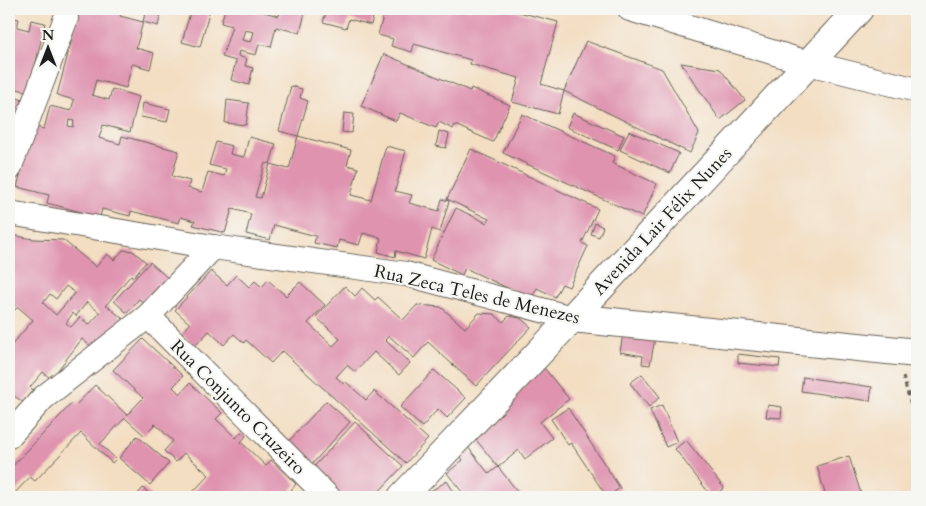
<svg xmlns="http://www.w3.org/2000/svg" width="926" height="506" font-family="Cardo,serif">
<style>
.building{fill:#df93af;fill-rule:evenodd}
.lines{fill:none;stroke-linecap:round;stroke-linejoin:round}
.minor-casing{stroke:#676056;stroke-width:26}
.tertiary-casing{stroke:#676056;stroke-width:30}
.secondary-casing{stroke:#676056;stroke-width:30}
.path{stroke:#676056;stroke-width:3;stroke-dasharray:4 4;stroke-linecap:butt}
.minor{stroke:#fff;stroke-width:24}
.tertiary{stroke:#fff;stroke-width:28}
.secondary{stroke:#fff;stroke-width:28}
.labels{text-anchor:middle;stroke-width:4.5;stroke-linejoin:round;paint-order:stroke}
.street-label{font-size:18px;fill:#1c1c1c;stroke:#f6f6f2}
</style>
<rect width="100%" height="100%" fill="#f6f6f2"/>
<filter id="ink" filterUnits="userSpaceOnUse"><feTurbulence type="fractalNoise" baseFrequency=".02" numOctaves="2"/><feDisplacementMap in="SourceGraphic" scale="10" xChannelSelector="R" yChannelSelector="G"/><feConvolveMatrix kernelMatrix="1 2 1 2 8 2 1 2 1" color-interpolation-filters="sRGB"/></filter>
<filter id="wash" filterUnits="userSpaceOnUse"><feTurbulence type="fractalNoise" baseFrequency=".0096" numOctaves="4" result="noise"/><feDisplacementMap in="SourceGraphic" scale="20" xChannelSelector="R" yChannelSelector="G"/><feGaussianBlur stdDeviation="1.12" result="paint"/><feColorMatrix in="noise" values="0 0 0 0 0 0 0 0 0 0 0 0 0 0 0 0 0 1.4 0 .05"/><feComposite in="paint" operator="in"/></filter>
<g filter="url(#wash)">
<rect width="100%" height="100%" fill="#f3dec2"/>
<g id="blocks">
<g class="building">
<path d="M80 9H123L120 16 143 22 136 48 154 53 150 69 132 64 126 88 96 80 92 95 109 100 112 89 139 97 130 132 103 125 99 138 120 144 122 136 179 151 172 176 190 181 188 188 202 192 208 172 224 176 226 169 209 165 216 142 232 146 230 154 244 157 249 137 276 144 270 164 265 163 255 197 261 198 270 164 289 169 298 136 351 150 347 165 358 168 351 195 371 200 386 146 406 151 395 191 412 195 409 203 439 211 442 199 449 201 440 232 432 229 424 259 396 251 395 257 378 252 381 238 363 233 359 245 339 240 337 248 314 243 316 236 274 225 270 240 246 234 251 214 232 209 225 233 193 225 195 221 181 217 179 223 131 211 130 216 102 209 100 217 47 203 49 195 17 187 33 126 44 129 50 106 71 111 74 100 57 95ZM69 120 74 121 73 127 68 126Z"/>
<polygon points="146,9 162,9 158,26 143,22"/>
<polygon points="191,9 210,9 200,47 182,42"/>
<path d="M225 9H260V11L279 16 281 9H306L300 33 276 27 271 47 259 44 256 55 239 51 238 56 247 59 245 66 253 68 249 85 231 80 236 61 222 57 232 26 221 23ZM245 30 254 32 251 42 242 40Z"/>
<polygon points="314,9 375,9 371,25 349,19 346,28 323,22 326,13"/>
<polygon points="385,9 507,9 558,22 541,84 564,91 586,41 662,69 699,133 690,153 564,91 558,114 512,102 519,78 470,64 471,60 414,44 412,52 391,46 393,39 378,35"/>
<polygon points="9,17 19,19 17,27 29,30 31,20 45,23 29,92 9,87"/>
<polygon points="384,54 470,91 471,88 510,105 493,142 455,125 453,129 439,122 436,128 400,113 396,121 361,106"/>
<polygon points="681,63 720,69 745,100 720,120"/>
<polygon points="291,86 302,89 300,98 308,101 298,136 279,131"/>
<polygon points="9,95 23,100 9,136"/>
<polygon points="227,100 249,103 246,125 225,123"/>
<polygon points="143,103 170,109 167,122 141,117"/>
<polygon points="344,113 354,114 352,133 342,132"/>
<polygon points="573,113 624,136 618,150 567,127"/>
<polygon points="522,114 615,156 612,163 657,184 642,217 503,153"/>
<polygon points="439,131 449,134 446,148 436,146"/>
<polygon points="629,131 679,153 670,173 620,150"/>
<polygon points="471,149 598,209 582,243 588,246 569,287 562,284 555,297 537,288 531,299 465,268 462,275 431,260 456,208 487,223 489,219 447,199"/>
<polygon points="595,223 603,227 599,237 591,234"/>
<path d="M11 235 33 239 63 240 96 267 107 254 114 260 123 250 133 251 146 262 133 277 131 275 106 305 127 322 93 348 82 339 51 379 43 372 30 387 33 390 23 402 14 396 9 402V348L33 320 18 307 15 310 9 305V237ZM66 286 75 293 56 315 43 303 50 294 56 299ZM87 302 100 313 89 325 80 317 71 327 66 323 73 313 76 316Z"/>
<polygon points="150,262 172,282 148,307 139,299 127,313 114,301"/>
<polygon points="211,271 227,285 236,275 249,287 255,281 262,287 268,280 286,296 300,282 325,305 308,323 333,346 340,339 316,317 345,286 355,296 362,288 375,300 378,297 403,320 417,305 441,307 465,328 479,313 494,314 503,322 509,316 520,318 531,327 476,386 428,342 414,358 389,336 385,340 410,363 399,375 374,352 355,372 347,365 336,377 344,384 346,382 366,400 374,391 428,439 406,463 282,351 271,363 246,340 244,343 234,334 224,345 209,331 195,346 181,334 190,324 175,310"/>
<polygon points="624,327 656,333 650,365 642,364 643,356 620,352"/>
<polygon points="143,339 183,376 173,387 180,394 190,383 222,413 216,419 236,438 241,432 246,436 241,442 266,466 271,460 296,484 291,490 299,497 188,497 209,475 184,453 176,462 164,451 173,441 155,424 144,435 125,418 100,444 116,459 112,463 81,433 35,481 30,477 11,497 9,497 9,470 74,401 77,404 95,385 127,415 143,398 113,370"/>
<polygon points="738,354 780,359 779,367 738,363"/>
<polygon points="541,364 569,399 540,422 552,438 525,459 519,450 498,467 469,431 527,385 522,379"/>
<polygon points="434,370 466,398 447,418 438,409 422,427 400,407"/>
<polygon points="642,374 660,397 649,407 630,383"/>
<polygon points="803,377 872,387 870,401 801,391"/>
<polygon points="326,401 350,422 312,464 288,442"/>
<polygon points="662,405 677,442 666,447 650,410"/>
<polygon points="768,405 782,407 781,418 766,417"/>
<polygon points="568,408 620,488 607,497 571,443 568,445 551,419"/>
<polygon points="355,422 403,466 374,497 339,497 310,471"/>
<polygon points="137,436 169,463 150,485 119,458"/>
<polygon points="686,440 724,488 712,497 675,449"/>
<polygon points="464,442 489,474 498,467 522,497 466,497 447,473 463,460 455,449"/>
<polygon points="849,456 862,497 826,497 817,466"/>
<polygon points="447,481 457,497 421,497"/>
<polygon points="143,488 153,497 135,497"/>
</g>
</g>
</g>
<g filter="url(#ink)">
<use href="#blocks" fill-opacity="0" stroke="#676056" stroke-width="1"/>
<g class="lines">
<defs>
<g id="minor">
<polyline points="630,9 808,63 917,90"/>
<polyline points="9,169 66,18"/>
<polyline points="9,213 213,247 406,274 572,318"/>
<polyline points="148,316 328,497"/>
<polyline points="9,436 43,398 148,316 213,247"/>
</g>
<polyline id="tertiary" points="572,318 859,9"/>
<polyline id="secondary" points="402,497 572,318 917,353"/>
</defs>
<use href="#minor" class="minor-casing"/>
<use href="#tertiary" class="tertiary-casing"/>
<use href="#secondary" class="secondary-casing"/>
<polyline class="path" points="903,377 917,426"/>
<use href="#minor" class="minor"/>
<use href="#tertiary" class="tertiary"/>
<use href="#secondary" class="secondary"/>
</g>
</g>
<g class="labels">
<g class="street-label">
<text transform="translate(662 221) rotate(-47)" y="6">Avenida Lair Félix Nunes</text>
<text transform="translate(477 294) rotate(13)" y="6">Rua Zeca Teles de Menezes</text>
<text transform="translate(238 407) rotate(45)" y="6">Rua Conjunto Cruzeiro</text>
</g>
</g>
<rect width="926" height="506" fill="none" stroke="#f6f6f2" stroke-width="30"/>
<g transform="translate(48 48)" stroke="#f6f6f2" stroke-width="4" paint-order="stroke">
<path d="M0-4L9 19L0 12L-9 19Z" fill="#1c1c1c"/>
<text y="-8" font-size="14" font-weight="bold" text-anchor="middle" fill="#1c1c1c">N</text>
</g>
</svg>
